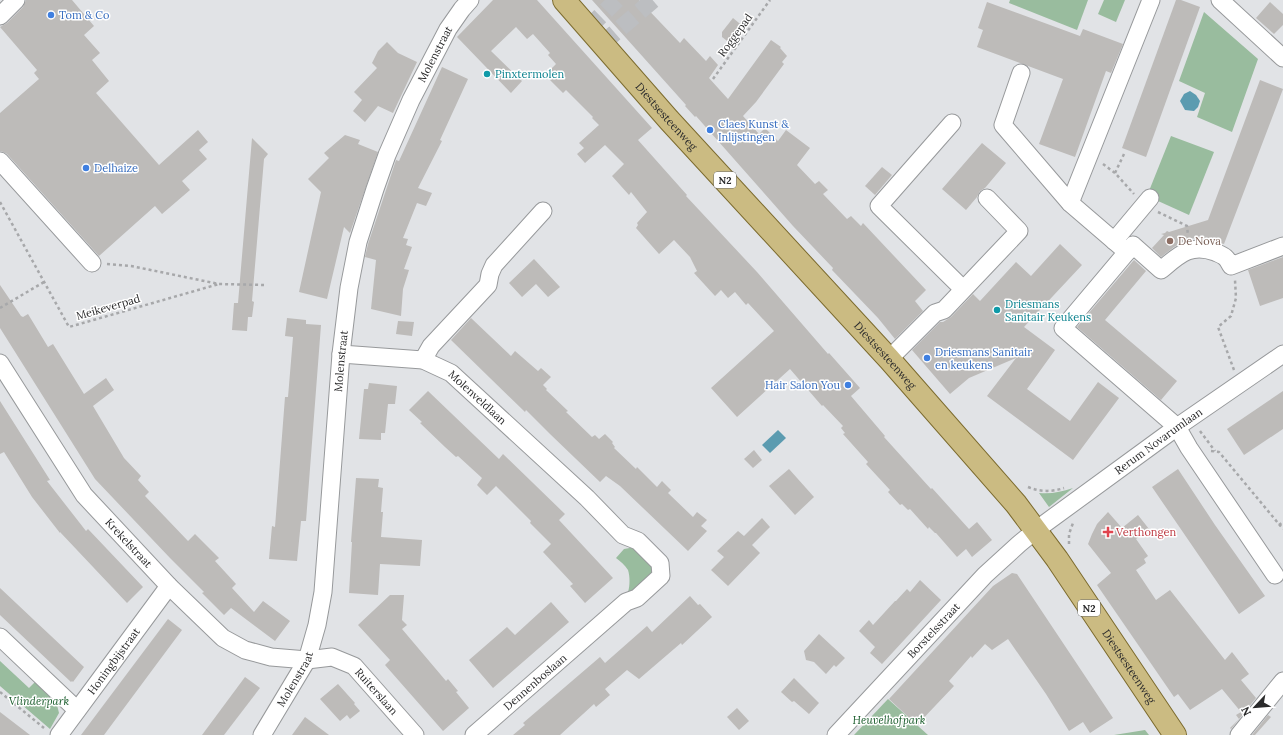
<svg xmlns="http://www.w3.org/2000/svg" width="1283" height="735" font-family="Lora,serif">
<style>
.green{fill:#99bc9e}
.water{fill:#5b9bb0}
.building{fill:#bdbbb9}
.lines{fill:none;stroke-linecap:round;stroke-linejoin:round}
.minor-tunnel{stroke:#bcbec1;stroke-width:17;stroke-dasharray:17 8;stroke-linecap:butt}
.minor-casing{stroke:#97999b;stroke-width:19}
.major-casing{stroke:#7c6b2e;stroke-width:24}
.path{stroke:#a7a8aa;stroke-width:2.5;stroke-dasharray:3 3;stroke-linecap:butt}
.minor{stroke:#fff;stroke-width:17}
.major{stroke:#cbbb82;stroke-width:22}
.shop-dot{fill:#3f7fe0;stroke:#fff;stroke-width:1.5}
.culture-dot{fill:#0f9aa8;stroke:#fff;stroke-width:1.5}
.education-dot{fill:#8d6e63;stroke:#fff;stroke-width:1.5}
.health-dot{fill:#e0444e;stroke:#fff;stroke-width:1.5}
.labels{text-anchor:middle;stroke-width:3;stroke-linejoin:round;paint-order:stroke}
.shield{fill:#fff;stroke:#6a6a6b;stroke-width:1}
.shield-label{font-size:10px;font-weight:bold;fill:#2a2a2b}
.shop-label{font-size:11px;fill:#366cbe;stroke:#fff;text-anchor:start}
.street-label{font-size:11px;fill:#2a2a2b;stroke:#fff}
.culture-label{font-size:11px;fill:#0d838f;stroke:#fff;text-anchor:start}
.education-label{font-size:11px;fill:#785e54;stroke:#fff;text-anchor:start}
.health-label{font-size:11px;fill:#be3a42;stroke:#fff;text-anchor:start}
.park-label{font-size:11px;font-style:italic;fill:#195c2b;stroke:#fff}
</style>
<rect width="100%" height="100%" fill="#e1e3e6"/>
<g class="green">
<polygon points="1010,0 1088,0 1077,30 1009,3"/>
<polygon points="1104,0 1125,0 1116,22 1098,14"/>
<polygon points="1204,12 1258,59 1232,132 1197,117 1205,93 1179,81"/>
<polygon points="1171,136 1214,152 1189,215 1147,196"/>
<path d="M1073 488 1049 507 1039 493C1052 494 1061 492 1073 488Z"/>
<path d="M635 547 652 566V574L633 591 628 592C630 586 630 576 628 570 625 565 620 561 616 558L624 549Z"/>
<polygon points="0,661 29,688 37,680 55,697 59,713 50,729 0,686"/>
<polygon points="888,699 928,735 854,735"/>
<polygon points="1145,730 1149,735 1114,735"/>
</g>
<g class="water">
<polygon points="1190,91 1196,95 1200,101 1198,107 1194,111 1185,110 1180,101 1184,94"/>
<polygon points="778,430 786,438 770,453 762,445"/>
</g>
<g class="building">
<polygon points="26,0 72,0 94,26 84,35 100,53 92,60 109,81 96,93 159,165 198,130 208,142 199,150 207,159 182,181 190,190 162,214 155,206 99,256 7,154 3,152 0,151 0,113 39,79 34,73 37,70 0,27 7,23 23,7"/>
<polygon points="493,0 537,0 652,128 638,140 687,195 686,196 757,272 828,354 829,353 860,388 851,396 885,436 884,437 931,489 932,488 969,529 977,522 992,540 972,557 966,549 957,557 936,533 935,533 929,527 928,529 910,509 908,510 902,504 900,505 888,492 890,490 866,464 868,462 843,434 845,433 841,428 843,426 823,405 822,406 790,369 737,417 711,388 774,331 748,303 746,305 735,292 728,298 721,290 715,296 694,273 697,271 690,257 674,240 659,254 636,228 638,225 637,223 647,212 631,192 629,195 612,176 624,164 605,145 585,163 577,154 584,148 579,143 599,125 592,118 593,117 566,90 563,93 550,80 554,76 549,71 556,64 548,55 550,53 533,34 527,39 516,27 491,51 522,81 511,93 457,37"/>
<polygon points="592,0 639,0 680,43 684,38 706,61 710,56 718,65 709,78 728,99 771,40 781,47 780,48 787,56 782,62 784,64 756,102 743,116 759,134 765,128 778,141 786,130 810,148 797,165 815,184 819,181 828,190 823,194 847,219 851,216 861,226 863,223 926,290 915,301 923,311 895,339 878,318 832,270 833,268 793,226 696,116 695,117 685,106 686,105"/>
<polygon points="1176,0 1181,0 1200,7 1146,157 1122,148"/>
<polygon points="987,2 1080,36 1083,29 1123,44 1111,73 1106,71 1075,157 1039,144 1063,79 977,47 983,30 978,28"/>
<polygon points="1270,2 1283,14 1283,25 1274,34 1256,18"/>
<polygon points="733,18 745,28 731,44 722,37 722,32"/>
<polygon points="387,42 398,53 417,62 393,113 378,106 365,122 353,111 362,100 354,92 377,68 372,63 378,51"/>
<polygon points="442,67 468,79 440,140 442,141 418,188 432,193 426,206 417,203 403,238 408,239 406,245 412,247 404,269 409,270 403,289 401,316 371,309 376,260 365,257 368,244 396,160 399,161"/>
<polygon points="1260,80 1283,89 1224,244 1207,240 1189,238 1174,247 1161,257 1152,248 1164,235 1161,234 1165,233 1167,231 1169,232 1208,220"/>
<polygon points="345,135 360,140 358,144 378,152 350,233 344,227 327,299 299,292 321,192 308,179 329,158 324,153"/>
<polygon points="252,138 268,154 264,159 252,301 254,302 252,317 248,317 247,331 232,330 234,303 238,303"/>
<polygon points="982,143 1006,163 985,188 980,191 977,197 966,210 942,189"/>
<polygon points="882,167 892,175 875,195 865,186"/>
<polygon points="1060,244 1082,265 1024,327 1055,350 1027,389 1070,421 1098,382 1119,398 1073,460 987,396 1016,358 969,378 950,394 912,350 940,322 943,322 951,317 973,294 980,301 1016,262 1031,276"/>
<polygon points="1283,257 1283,298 1260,306 1248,270"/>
<polygon points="534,259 560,287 548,297 536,284 522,297 509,283"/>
<polygon points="1134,260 1146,271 1105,320 1177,381 1161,400 1077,327"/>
<polygon points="0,285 21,316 23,317 28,314 48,347 53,344 84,394 106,378 114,390 93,406 124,458 141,476 138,480 149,492 145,496 188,541 195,534 219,558 215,561 236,584 232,588 254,612 263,601 290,621 275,641 231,608 224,615 202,593 204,592 170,558 95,479 0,328"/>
<polygon points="287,318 306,320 306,324 321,325 306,521 301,521 297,561 269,559 272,526 275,527 285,397 288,397 293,337 285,336"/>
<polygon points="471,318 511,356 515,351 538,371 541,368 551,377 543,385 547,389 546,390 568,411 566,412 592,437 595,435 599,439 605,434 613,442 612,443 615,447 614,448 636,469 637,467 657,487 662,481 671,490 668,493 693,517 697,512 707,520 701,526 707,531 688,551 620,486 606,476 600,482 550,434 526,410 525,412 451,340"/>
<polygon points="398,321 414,322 412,336 396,334"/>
<polygon points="369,383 397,386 395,404 388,404 385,433 381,433 381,440 359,439 364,389 368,389"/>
<polygon points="428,391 499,459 503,454 565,514 559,520 613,578 585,603 570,586 573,584 543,552 551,544 530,523 531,521 496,486 487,495 477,485 482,478 458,456 456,457 445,447 420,423 422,422 409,410"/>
<polygon points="1283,391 1283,429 1244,455 1227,429"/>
<polygon points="0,401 50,480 47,481 86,531 88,529 143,587 127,603 60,532 60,533 32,497 4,452 0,454"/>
<polygon points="754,450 762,460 753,468 744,459"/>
<polygon points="789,469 814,497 795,515 769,486"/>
<polygon points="1178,469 1215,525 1265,596 1239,614 1152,487"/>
<polygon points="356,478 379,479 378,487 383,488 381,512 383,512 381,537 422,540 420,566 380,564 378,595 349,593 352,542 351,542"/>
<polygon points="1108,512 1122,528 1138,515 1149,529 1136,539 1148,556 1144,559 1146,563 1136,570 1156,600 1170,590 1225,660 1232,652 1249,674 1241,680 1256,698 1231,729 1230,728 1239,719 1236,715 1241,712 1222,689 1190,710 1178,694 1174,697 1097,585 1111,573 1088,544 1092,534 1097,524"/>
<polygon points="762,518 770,527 752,545 760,553 728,586 711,570 724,557 717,551 738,531 744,536"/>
<polygon points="1012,573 1017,574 1113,718 1090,733 1083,722 1069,731 1046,694 1008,639 992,650 985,644 972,658 971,656 949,681 954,686 917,725 889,699 993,586"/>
<polygon points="920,580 941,600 882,664 870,653 875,647 859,631 869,620 873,625 895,601 896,601 907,589 910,592"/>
<polygon points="0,588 84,667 73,682 72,681 71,682 0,615"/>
<polygon points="390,595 404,595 402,620 407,625 402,629 446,681 448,679 458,691 456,692 469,708 443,731 385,665 390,660 358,625"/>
<polygon points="690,596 698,605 700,604 712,617 682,645 681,643 639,679 627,670 605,689 610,695 596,707 594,704 560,735 513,735 525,725 523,723 600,657 605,663 647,626 652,632"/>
<polygon points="551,602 569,622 493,688 469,660 507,627 515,635"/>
<polygon points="168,619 182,630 153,669 104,735 81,735"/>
<polygon points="819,634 845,658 836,667 834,665 826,674 814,662 806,660 804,651"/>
<polygon points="245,677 260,688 224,735 202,735"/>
<polygon points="794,678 819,703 809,714 794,701 792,702 781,692"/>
<polygon points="338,684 355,703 354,704 360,711 350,719 347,715 340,721 320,699"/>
<polygon points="737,708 749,721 739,730 727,717"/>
<polygon points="0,712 30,735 0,735"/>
<polygon points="1268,715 1271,717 1255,735 1252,735"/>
<polygon points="305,717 329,735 292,735"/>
</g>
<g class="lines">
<g class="minor-tunnel">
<polyline points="588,28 617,0"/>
<polyline points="602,44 653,0"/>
</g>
<defs>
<g id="minor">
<polyline points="1220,0 1283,58"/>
<polyline points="0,16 16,0"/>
<polyline points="1021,73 1003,125 1070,203 1127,252 1063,328 1177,427 1189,448 1275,575"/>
<polyline points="952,123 879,206 963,289"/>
<polyline points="0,161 92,263"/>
<polyline points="1070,203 1151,0"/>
<polyline points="1114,241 1150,198"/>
<path d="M1127 252 1133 245 1161 270C1179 255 1190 243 1215 252 1224 256 1226 256 1231 266L1283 246"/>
<path id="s1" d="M341 354 423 360 451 373 587 498 623 535 638 541 660 563 661 576 637 598 626 602 474 735"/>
<polyline points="889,359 935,313 944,310 1019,231 987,198"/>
<polyline points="423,360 431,346 488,285 490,274 494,265 543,211"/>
<path id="s2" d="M0 363 84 495 169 586 223 638 245 650 271 657 307 660 332 657 354 666 415 735"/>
<polyline points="0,637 77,710"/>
<path id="s3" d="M59 735 169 586"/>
<path id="s4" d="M262 735 307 660 317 625 323 592 341 354 349 288 358 242 375 189 387 155 411 100 448 29 462 9 470 0"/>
<path id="s5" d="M836 735 985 575 1019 544 1036 530 1177 427 1283 354"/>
<polyline points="1239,735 1283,681"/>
</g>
<g id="major">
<path id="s6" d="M564 0 669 120 889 359 1016 504 1057 559 1175 735"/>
</g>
</defs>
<use href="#minor" class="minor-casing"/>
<use href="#major" class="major-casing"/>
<g class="path">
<polyline points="713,79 770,0"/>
<polyline points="1124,154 1115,173 1134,194"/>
<polyline points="1103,164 1115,173"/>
<polyline points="0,202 69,327 219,284"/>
<polyline points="1158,212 1187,226 1188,235"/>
<polyline points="107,264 131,266 219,284 264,285"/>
<polyline points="0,308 44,282"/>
<polyline points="1234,370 1218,327 1231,316 1236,298 1235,280"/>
<polyline points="1200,431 1215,451"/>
<polyline points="1211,451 1219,452 1283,529"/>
<path d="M1028 487C1040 492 1052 492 1064 488"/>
<polyline points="1279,525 1283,522"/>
<polyline points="1069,544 1069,534 1073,523"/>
<polyline points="0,692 44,728"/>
</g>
<use href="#minor" class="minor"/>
<use href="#major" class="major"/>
</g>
<g class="shop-dot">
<circle cx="51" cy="15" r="4"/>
<circle cx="710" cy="130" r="4"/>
<circle cx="86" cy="168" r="4"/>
<circle cx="927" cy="358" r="4"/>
<circle cx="848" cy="385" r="4"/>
</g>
<g class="culture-dot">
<circle cx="487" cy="74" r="4"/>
<circle cx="997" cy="310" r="4"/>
</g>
<circle class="education-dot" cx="1170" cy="241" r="4"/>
<path class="health-dot" d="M1106 526h4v4h4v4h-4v4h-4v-4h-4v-4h4z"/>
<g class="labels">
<g class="shield">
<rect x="714" y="172" width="22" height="16" rx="3"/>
<rect x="1078" y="600" width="22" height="16" rx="3"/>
</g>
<g class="shield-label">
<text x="725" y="184">N2</text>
<text x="1089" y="612">N2</text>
</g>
<g class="shop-label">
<text x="59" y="19">Tom &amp; Co</text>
<text x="718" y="128">Claes Kunst &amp;<tspan x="718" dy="13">Inlijstingen</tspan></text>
<text x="94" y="172">Delhaize</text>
<text x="935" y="356">Driesmans Sanitair<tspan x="935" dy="13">en keukens</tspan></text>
<text x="840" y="389" text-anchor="end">Hair Salon You</text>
</g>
<g class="street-label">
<text transform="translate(735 35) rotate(-54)" y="4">Roggepad</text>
<text dy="4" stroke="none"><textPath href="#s4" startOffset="713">Molenstraat</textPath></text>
<text dy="4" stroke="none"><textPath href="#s6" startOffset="155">Diestsesteenweg</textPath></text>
<text transform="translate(108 307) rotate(-16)" y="4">Meikeverpad</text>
<text dy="4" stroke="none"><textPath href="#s6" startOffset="479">Diestsesteenweg</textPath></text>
<text dy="4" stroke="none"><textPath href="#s4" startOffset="389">Molenstraat</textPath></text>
<text dy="4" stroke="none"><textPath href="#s1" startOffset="149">Molenveldlaan</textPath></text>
<text dy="4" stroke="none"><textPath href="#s5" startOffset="438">Rerum Novarumlaan</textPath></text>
<text dy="4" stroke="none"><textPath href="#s2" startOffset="222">Krekelstraat</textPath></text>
<text dy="4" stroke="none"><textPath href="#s5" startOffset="143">Borstelsstraat</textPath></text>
<text dy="4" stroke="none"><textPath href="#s3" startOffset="92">Honingbijstraat</textPath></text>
<text dy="4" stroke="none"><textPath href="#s6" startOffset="875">Diestsesteenweg</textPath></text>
<text dy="4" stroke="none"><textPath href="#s4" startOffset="65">Molenstraat</textPath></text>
<text transform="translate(535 682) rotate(-41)" y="4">Dennenboslaan</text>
<text dy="4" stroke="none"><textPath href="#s2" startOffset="527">Ruiterslaan</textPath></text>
</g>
<g class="culture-label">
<text x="495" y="78">Pinxtermolen</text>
<text x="1005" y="308">Driesmans<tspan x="1005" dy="13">Sanitair Keukens</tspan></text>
</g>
<g class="education-label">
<text x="1178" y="245">De Nova</text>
</g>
<g class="health-label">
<text x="1116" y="536">Verthongen</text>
</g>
<g class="park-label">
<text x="39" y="705">Vlinderpark</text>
<text x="889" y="724">Heuvelhofpark</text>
</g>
</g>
<g transform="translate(1255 707) rotate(244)" stroke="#ffffff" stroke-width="3" paint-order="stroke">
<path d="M0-3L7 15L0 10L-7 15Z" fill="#2a2a2b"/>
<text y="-6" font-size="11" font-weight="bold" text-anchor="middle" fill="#2a2a2b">N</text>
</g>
</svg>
